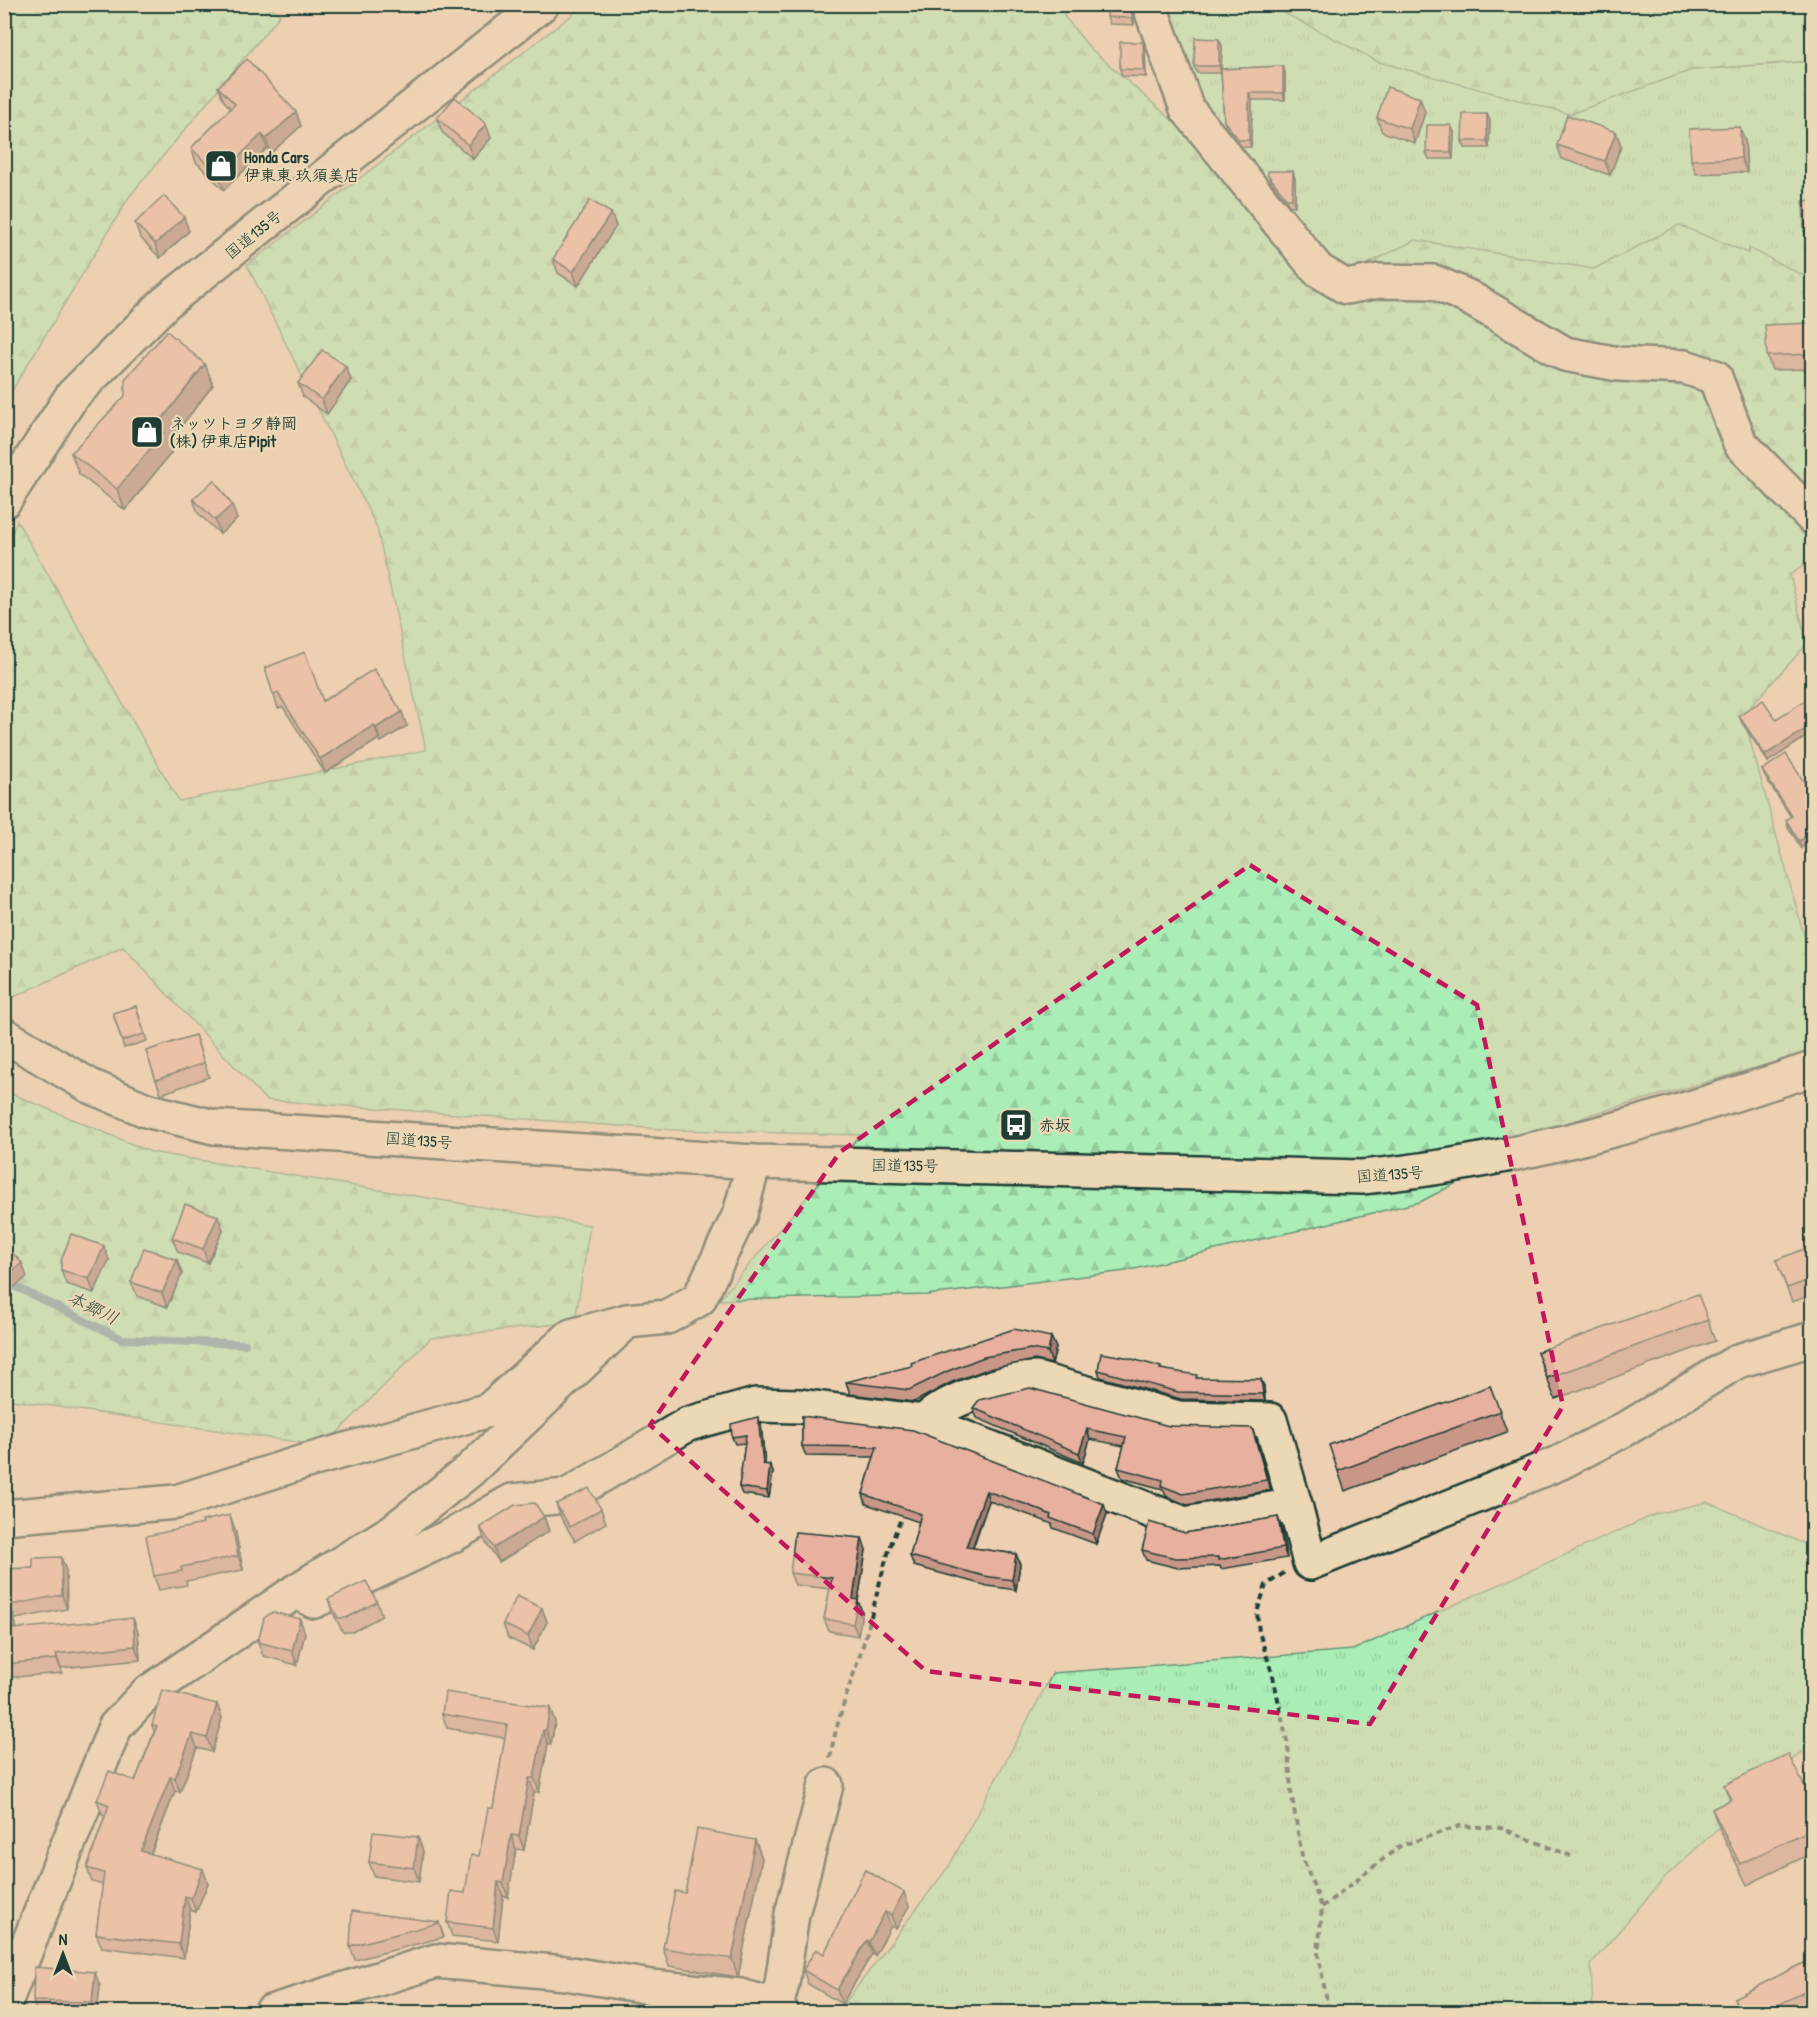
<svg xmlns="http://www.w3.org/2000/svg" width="1817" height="2017" font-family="'Patrick Hand','Klee One',sans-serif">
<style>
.grass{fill:url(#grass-tufts);stroke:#659576;stroke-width:1.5}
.forest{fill:url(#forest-firs);stroke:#659576;stroke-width:1.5}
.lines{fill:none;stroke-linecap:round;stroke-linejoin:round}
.stream{stroke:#6093a2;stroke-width:8}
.minor-casing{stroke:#1f3d34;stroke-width:38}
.highway-casing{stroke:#1f3d34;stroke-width:38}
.path{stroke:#1f3d34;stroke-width:4;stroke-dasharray:6 4.5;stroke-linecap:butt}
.minor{stroke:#edd8b6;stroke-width:33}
.highway{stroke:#edd8b6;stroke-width:33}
.wall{fill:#c89788;stroke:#1f3d34;stroke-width:1.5}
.shaded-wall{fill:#a27b6f;stroke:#1f3d34;stroke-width:1.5}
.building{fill:#e8b09e;stroke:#1f3d34;stroke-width:1.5}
.marked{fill:none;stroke:#c2185b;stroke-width:4.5;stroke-dasharray:12 8;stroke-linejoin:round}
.labels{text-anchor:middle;stroke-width:4.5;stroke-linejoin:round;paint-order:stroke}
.poi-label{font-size:16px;font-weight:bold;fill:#1f3d34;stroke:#edd8b6;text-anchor:start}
.street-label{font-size:16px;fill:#1f3d34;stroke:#edd8b6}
.water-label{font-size:18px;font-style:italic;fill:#2a4b46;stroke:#edd8b6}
</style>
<defs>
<pattern id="grass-tufts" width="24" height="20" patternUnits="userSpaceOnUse" patternTransform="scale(1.5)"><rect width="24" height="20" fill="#abedb7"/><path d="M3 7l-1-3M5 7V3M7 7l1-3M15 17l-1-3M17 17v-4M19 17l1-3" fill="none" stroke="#93cc9e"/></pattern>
<pattern id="forest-firs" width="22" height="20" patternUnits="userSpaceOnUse" patternTransform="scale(1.5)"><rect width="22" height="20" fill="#abedb7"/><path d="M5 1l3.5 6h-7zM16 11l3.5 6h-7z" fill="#93cc9e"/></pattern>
</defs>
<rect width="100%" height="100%" fill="#ecd0b1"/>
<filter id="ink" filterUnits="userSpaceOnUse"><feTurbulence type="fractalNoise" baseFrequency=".0167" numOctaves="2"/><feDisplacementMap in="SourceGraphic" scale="12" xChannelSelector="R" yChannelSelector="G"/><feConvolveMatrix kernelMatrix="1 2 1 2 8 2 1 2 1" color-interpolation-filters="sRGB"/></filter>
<g filter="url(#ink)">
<g class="grass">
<polygon points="1154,5 1277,5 1282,12 1692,70 1812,61 1812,280 1742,251 1670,230 1594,269 1347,274 1280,205 1205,114"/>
<polygon points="1707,1502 1812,1547 1812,1742 1665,1877 1591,1964 1593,2012 838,2012 949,1866 1053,1673 1353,1650 1656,1514"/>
</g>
<g class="forest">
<polygon points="5,5 269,5 280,15 129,197 5,402"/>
<polygon points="585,5 1066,5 1064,16 1089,47 1347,274 1415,240 1594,269 1679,225 1748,253 1749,248 1812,280 1812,560 1790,575 1807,644 1743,715 1812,964 1812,1052 1586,1116 1420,1202 1126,1271 927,1295 719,1300 860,1135 675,1130 266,1100 123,947 5,1001 4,552 17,521 179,801 426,750 377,528 247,265"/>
<polygon points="1277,5 1812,5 1812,61 1692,70 1570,114 1379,62 1282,12"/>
<polygon points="5,1091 151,1152 590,1225 575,1322 431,1338 324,1446 5,1399"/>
</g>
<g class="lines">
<polyline class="stream" points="4,1281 122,1339 245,1344"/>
<defs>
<g id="minor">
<polyline points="1149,4 1187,109 1318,270 1346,287 1379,281 1434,282 1468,297 1565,354 1618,364 1685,367 1715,377 1740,443 1812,517"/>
<path d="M924 1422C943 1401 1007 1379 1036 1379L1178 1418 1270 1420 1295 1505"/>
<polyline points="4,1517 176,1502 300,1463 489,1410 571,1336 624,1322"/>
<polyline points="296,1591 314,1601 455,1534 512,1501 567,1496 688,1424 756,1405 800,1406 924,1422 1185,1524 1295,1505 1310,1563 1559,1463 1629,1427 1738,1361 1812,1339"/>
<polyline points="4,2005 115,1727 146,1694 296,1591 393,1531 469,1471 627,1321 667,1317 699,1299 740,1214 754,1162"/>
<polyline points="776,2006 782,1984 792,1914 826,1785"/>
<polyline points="271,2012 436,1961 565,1973 651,1987 740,1996 776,2006 781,2012"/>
</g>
<g id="highway">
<polyline points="4,501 72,396 165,303 542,4"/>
<path d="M4 1035 90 1086 146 1110 214 1127 754 1162 1362 1177C1517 1162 1666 1118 1812 1069"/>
</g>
</defs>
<use href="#minor" class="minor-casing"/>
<use href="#highway" class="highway-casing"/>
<g class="path">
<polyline points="1284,1573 1266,1585 1257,1612 1259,1632 1273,1676 1288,1746 1291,1791 1302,1856 1322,1907 1318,1954 1329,2012"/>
<path d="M830 1758C837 1717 852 1681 864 1642 877 1599 884 1553 904 1513"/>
<polyline points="1322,1907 1400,1846 1460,1826 1501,1828 1571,1856"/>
</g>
<use href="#minor" class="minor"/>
<use href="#highway" class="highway"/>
</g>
<g class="wall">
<polygon points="1073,4 1098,4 1098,7 1074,6"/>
<polygon points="1133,4 1134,25 1110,24 1107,17"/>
<polygon points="1219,39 1222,46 1221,69 1283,66 1285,73 1285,100 1252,100 1251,147 1242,147 1227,128 1224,121 1221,73 1197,73 1194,66"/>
<polygon points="1145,49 1146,77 1122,76 1120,69"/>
<polygon points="218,87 296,112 301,126 271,153 267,148 224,190 196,162 191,148 231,109 224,101"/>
<polygon points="1425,112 1415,143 1382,132 1377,118"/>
<polygon points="1487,114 1490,121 1489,148 1465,148 1462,141"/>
<polygon points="437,118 491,138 473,159 442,132"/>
<polygon points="1454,132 1453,159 1429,159 1426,152"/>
<polygon points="1616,132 1621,146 1610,175 1562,159 1557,145"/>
<polygon points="1745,141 1747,172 1696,174 1691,160"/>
<polygon points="1268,175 1295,178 1295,206 1290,206 1271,182"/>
<polygon points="1812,200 1812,245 1809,245 1804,231"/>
<polygon points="611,213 616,226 578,286 558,273 553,259"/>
<polygon points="135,223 189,231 160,258 140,237"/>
<polygon points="1812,323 1812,369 1772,370 1767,356"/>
<polygon points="205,364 213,385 168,443 171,453 125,510 79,474 71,453"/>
<polygon points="351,380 327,414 303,397 298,383"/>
<polygon points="193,499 237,519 220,534 198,513"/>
<polygon points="265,668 323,701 407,726 381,742 379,739 325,773 283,707 278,708"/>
<polygon points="1739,716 1776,719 1768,762 1742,723"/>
<polygon points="1762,770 1811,793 1801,848 1788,827 1786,820 1791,817 1765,777"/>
<polygon points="136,1006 147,1041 124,1048 113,1013"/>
<polygon points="195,1035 209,1077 161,1094 146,1051"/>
<polygon points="223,1230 208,1263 178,1252 172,1238"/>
<polygon points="109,1260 94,1293 66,1284 61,1270"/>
<polygon points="177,1260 182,1274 167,1307 137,1296 131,1282"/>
<polygon points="1776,1260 1812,1263 1812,1295 1792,1302"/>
<polygon points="1708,1320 1715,1341 1555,1399 1537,1352"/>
<polygon points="1051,1337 1056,1348 1052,1364 1035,1360 988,1369 952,1382 914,1402 850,1394 846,1382"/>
<polygon points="1161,1369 1198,1378 1264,1386 1265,1401 1181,1399 1100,1377 1098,1370"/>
<polygon points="1490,1386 1507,1432 1345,1491 1338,1471"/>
<polygon points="973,1408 1169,1426 1256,1438 1271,1490 1187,1505 1166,1496 1163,1489 1122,1478 1118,1468 1124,1446 1090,1439 1083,1463 977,1418"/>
<polygon points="802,1416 1107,1514 1096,1544 1053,1528 1052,1524 1032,1516 989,1501 973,1548 1016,1554 1020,1564 1016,1590 988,1586 914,1566 910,1556 919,1522 866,1504 863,1494 874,1457 806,1456 802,1446"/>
<polygon points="761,1424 765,1465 773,1472 769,1498 742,1494 739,1487 745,1443 735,1444 732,1437"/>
<polygon points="556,1504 601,1509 606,1523 575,1541 561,1518"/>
<polygon points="544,1517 549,1531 499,1562 485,1541 480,1527"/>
<polygon points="1278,1517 1281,1527 1287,1558 1221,1569 1220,1566 1178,1568 1146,1560 1142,1550 1185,1533"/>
<polygon points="235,1529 243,1570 186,1581 187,1585 159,1590 154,1576"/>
<polygon points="862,1538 866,1550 858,1601 862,1612 858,1636 829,1631 824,1619 830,1589 795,1585 790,1573"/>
<polygon points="61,1557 66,1571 67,1609 15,1619 16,1629 138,1632 140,1660 61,1668 62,1673 4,1678 4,1569 33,1568"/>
<polygon points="328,1599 377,1602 382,1616 352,1632 343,1632 333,1613"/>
<polygon points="542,1608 547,1622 533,1650 508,1638 503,1624"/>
<polygon points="305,1633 297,1665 263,1656 258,1642"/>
<polygon points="217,1704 222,1718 212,1752 197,1748 180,1792 175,1791 151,1854 208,1883 196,1912 190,1910 184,1958 102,1947 96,1934 103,1885 92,1882 87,1868 105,1815 102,1814 97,1800 135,1781 154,1732 152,1725"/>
<polygon points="550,1708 555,1722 551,1744 548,1744 539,1792 534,1792 524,1850 516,1849 508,1897 503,1896 498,1941 452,1936 447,1922 465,1893 479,1856 493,1808 505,1738 447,1728 442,1714"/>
<polygon points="1812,1783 1812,1853 1747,1885 1720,1830 1712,1809 1730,1800 1724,1785 1805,1787"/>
<polygon points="755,1840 762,1858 738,1977 669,1966 663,1948 685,1893"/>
<polygon points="423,1851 419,1882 374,1876 369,1862"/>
<polygon points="865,1870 909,1906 896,1929 891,1926 875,1956 872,1954 842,2004 808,1984 803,1970 824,1954"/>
<polygon points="439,1922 444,1937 355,1960 350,1946"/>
<polygon points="1812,1959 1812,2013 1739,2013 1734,1998"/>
<polygon points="100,1986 97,2013 37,2013 33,2001"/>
</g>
<g class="shaded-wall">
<polygon points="1131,4 1133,4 1134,25 1132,18"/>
<polygon points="1219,39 1222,46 1221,73 1219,66"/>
<polygon points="1143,42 1145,49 1146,77 1144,70"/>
<polygon points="1283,66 1285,73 1285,100 1283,93"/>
<polygon points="1249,93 1252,100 1251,147 1249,140"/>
<polygon points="1420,98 1425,112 1415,143 1410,129"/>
<polygon points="296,112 301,126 271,153 266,139"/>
<polygon points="1487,114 1490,121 1489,148 1487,141"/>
<polygon points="486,124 491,138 473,159 468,145"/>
<polygon points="1451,125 1454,132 1453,159 1451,152"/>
<polygon points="1740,127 1745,141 1747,172 1741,158"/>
<polygon points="1616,132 1621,146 1610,175 1605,161"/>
<polygon points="262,134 267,148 224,190 219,176"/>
<polygon points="1293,171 1295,178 1295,206 1292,199"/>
<polygon points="611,213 616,226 578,286 573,272"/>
<polygon points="184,217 189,231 160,258 155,244"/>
<polygon points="205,364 213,385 168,443 171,453 125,510 117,489 157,426"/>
<polygon points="346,366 351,380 327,414 322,400"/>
<polygon points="232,505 237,519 220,534 215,520"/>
<polygon points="402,712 407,726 381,742 376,728"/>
<polygon points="374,725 379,739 325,773 320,759"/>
<polygon points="1812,725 1812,733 1768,762 1765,755"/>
<polygon points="1812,832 1812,841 1801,848 1799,841"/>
<polygon points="218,1216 223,1230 208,1263 203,1249"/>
<polygon points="104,1246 109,1260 94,1293 89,1279"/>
<polygon points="177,1260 182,1274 167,1307 162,1293"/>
<polygon points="22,1263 27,1277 4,1295 4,1277"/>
<polygon points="1051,1337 1056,1348 1052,1364 1048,1352"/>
<polygon points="1261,1379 1264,1386 1265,1401 1263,1394"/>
<polygon points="758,1417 761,1424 766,1472 763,1464"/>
<polygon points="1252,1428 1256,1438 1271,1490 1267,1480"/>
<polygon points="1087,1429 1090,1439 1083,1463 1079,1453"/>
<polygon points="770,1465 773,1472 769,1498 767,1491"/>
<polygon points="986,1491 989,1501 969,1557 966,1547"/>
<polygon points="1104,1504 1107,1514 1096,1544 1093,1534"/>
<polygon points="230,1515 235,1529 243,1570 238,1556"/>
<polygon points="544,1517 549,1531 499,1562 494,1548"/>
<polygon points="1278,1517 1281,1527 1287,1558 1283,1548"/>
<polygon points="862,1538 866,1550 858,1601 862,1612 858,1636 853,1624 853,1599"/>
<polygon points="1016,1554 1020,1564 1016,1590 1012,1580"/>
<polygon points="61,1557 66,1571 67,1609 62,1595"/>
<polygon points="10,1605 15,1619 19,1643 13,1629"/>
<polygon points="542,1608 547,1622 533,1650 528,1636"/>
<polygon points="133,1618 138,1632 140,1660 135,1646"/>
<polygon points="300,1619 305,1633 297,1665 292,1651"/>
<polygon points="56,1654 61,1668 62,1673 57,1659"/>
<polygon points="217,1704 222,1718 212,1752 207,1738"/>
<polygon points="550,1708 555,1722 551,1744 546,1730"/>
<polygon points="7,1718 12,1731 4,1754 4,1724"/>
<polygon points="543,1730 548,1744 539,1792 534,1778"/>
<polygon points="192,1734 197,1748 180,1792 175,1778"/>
<polygon points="170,1777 175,1791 146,1865 141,1851"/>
<polygon points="529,1778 534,1792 524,1850 519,1836"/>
<polygon points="511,1835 516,1849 508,1897 503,1883"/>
<polygon points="418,1837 423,1851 419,1882 414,1868"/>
<polygon points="755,1840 762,1858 738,1977 732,1959"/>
<polygon points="203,1869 208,1883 196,1912 191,1898"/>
<polygon points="498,1882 503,1896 498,1941 493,1928"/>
<polygon points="904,1892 909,1906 896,1929 891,1915"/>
<polygon points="185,1896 190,1910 184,1958 179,1944"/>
<polygon points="885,1912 891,1926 875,1956 869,1942"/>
<polygon points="867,1940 872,1954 842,2004 837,1990"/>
<polygon points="95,1972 100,1986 97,2013 95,2013 92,2002"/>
</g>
<g class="building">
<polygon points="1108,4 1131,4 1132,18 1107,17"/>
<polygon points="1195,38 1219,39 1219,66 1194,66"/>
<polygon points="1120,42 1143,42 1144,70 1120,69"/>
<polygon points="247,59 296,112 266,139 262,134 219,176 191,148 235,104 218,87"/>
<polygon points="1283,66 1283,93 1249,93 1249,140 1239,140 1224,121 1221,69"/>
<polygon points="1387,87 1420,98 1410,129 1377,118"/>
<polygon points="455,97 486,124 468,145 437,118"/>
<polygon points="1463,114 1487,114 1487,141 1462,141"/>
<polygon points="1567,115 1616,132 1605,161 1557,145"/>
<polygon points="1427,125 1451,125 1451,152 1426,152"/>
<polygon points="1740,127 1741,158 1691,160 1689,129"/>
<polygon points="1268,171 1293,171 1292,199 1287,199 1268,175"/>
<polygon points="164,196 184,217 155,244 135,223"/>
<polygon points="590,200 611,213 573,272 553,259"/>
<polygon points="1812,200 1812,231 1804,231 1803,201"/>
<polygon points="1812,323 1812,354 1767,356 1765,325"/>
<polygon points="167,331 205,364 157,426 164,432 117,489 71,453 125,396 125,379"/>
<polygon points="322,350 346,366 322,400 298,383"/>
<polygon points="214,480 232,505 215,520 193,499"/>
<polygon points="305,652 323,701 374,669 402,712 376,728 374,725 320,759 278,693 273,694 265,668"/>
<polygon points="1812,696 1812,725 1765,755 1739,716 1763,700 1776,719"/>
<polygon points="1786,754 1811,793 1812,793 1812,832 1799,841 1786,820 1792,816 1762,770"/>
<polygon points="136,1006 144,1034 122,1041 113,1013"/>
<polygon points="195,1035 204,1063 156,1080 146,1051"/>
<polygon points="185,1204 218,1216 203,1249 172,1238"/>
<polygon points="71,1234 104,1246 89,1279 61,1270 61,1261"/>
<polygon points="4,1244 22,1263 4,1277"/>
<polygon points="144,1248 177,1260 162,1293 131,1282"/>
<polygon points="1807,1248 1812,1263 1812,1279 1787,1288 1776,1260"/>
<polygon points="1698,1294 1708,1320 1547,1378 1537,1352"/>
<polygon points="1014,1329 1051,1337 1048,1352 1030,1349 984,1357 948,1371 909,1390 846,1382 912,1366 911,1363"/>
<polygon points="1101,1353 1125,1357 1161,1367 1160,1369 1197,1375 1196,1378 1261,1379 1263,1394 1178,1392 1098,1370"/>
<polygon points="1490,1386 1500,1411 1338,1471 1329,1445"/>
<polygon points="1030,1388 1169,1426 1252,1428 1267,1480 1183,1494 1162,1486 1163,1480 1118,1468 1126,1437 1087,1429 1079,1453 973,1408 979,1400"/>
<polygon points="802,1416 913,1430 1104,1504 1093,1534 1050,1518 1051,1515 1028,1505 986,1491 966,1547 1016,1554 1012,1580 984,1576 910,1556 921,1514 863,1494 877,1447 802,1446"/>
<polygon points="758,1417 763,1464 770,1465 767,1491 739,1487 746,1435 732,1437 731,1424"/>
<polygon points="589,1488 601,1509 570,1527 556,1504"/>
<polygon points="535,1503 544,1517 494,1548 480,1527 515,1505"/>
<polygon points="230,1515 238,1556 181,1567 182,1571 154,1576 146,1536 203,1524 202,1521"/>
<polygon points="1278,1517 1283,1548 1218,1560 1218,1557 1175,1558 1142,1550 1149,1522 1185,1533"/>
<polygon points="795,1532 862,1538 853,1599 858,1600 853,1624 824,1619 832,1578 790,1573"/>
<polygon points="61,1557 62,1595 10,1605 13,1629 133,1618 135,1646 56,1654 57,1659 4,1664 4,1569 33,1568 33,1558"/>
<polygon points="366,1581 377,1602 346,1618 338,1618 328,1599"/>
<polygon points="517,1596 542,1608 528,1636 503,1624"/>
<polygon points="273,1612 300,1619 292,1651 258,1642 264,1618"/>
<polygon points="162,1690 217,1704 207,1738 192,1734 175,1778 170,1777 141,1851 203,1869 191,1898 185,1896 179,1944 96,1934 104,1873 87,1868 109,1805 97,1800 109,1771 135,1781 157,1726 152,1725"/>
<polygon points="445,1692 550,1708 546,1730 543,1730 534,1778 529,1778 519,1836 511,1835 503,1883 498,1882 493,1928 447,1922 451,1891 465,1893 471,1855 479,1856 488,1808 493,1808 507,1725 442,1714"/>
<polygon points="1788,1754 1805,1787 1812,1783 1812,1829 1740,1864 1712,1809 1732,1799 1724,1785"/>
<polygon points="697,1829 755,1840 732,1959 663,1948 675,1891 685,1893"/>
<polygon points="373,1832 418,1837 414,1868 369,1862"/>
<polygon points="865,1870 904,1892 891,1915 885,1912 869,1942 867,1940 837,1990 803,1970 816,1949 824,1954"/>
<polygon points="352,1911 439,1922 439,1923 350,1946"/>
<polygon points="1812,1959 1812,2000 1808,1990 1762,2013 1741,2013 1734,1998"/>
<polygon points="34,1967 95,1972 92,2002 33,2001"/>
</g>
</g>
<path d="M0 0H1817V2017H0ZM1250 865 1477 1005 1563 1406 1370 1724 926 1671 650 1425 840 1152Z" fill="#ecd0b1" fill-opacity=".55" fill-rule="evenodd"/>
<path class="marked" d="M1250 865 1477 1005 1563 1406 1370 1724 926 1671 650 1425 840 1152Z"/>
<defs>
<symbol id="shop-square" viewBox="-11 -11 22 22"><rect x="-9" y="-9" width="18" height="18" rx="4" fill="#1f3d34" stroke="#edd8b6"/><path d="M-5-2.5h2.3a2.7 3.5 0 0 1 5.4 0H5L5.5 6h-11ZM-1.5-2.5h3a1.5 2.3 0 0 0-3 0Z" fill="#fff"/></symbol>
<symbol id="bus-square" viewBox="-11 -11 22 22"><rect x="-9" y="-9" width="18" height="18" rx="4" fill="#1f3d34" stroke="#edd8b6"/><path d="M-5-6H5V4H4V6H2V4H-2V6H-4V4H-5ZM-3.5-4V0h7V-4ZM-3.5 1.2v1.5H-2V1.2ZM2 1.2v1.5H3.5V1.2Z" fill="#fff"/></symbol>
</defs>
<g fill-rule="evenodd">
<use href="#shop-square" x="202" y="147" width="38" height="38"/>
<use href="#shop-square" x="128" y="413" width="38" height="38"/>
<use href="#bus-square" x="997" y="1106" width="38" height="38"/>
</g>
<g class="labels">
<g class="poi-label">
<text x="244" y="163">Honda Cars<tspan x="244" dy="18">伊東東 玖須美店</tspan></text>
<text x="170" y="429">ネッツトヨタ静岡<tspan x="170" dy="18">(株) 伊東店Pipit</tspan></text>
<text x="1039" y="1131">赤坂</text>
</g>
<g class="street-label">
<text transform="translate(253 234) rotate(-39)" y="6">国道135号</text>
<text transform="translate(419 1140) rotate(4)" y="6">国道135号</text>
<text transform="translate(905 1165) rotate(1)" y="6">国道135号</text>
<text transform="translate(1390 1174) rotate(-4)" y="6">国道135号</text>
</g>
<g class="water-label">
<text transform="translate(93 1308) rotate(26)" y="6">本郷川</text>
</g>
</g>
<rect width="1817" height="2017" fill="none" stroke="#edd8b6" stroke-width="24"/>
<rect x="12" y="12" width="1793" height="1993" fill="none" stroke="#1f3d34" stroke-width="2" filter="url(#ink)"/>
<g transform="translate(63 1954)" stroke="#edd8b6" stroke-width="4.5" paint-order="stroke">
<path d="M0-4.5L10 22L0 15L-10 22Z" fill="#1f3d34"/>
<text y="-9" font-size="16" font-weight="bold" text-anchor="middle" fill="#1f3d34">N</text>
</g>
</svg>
